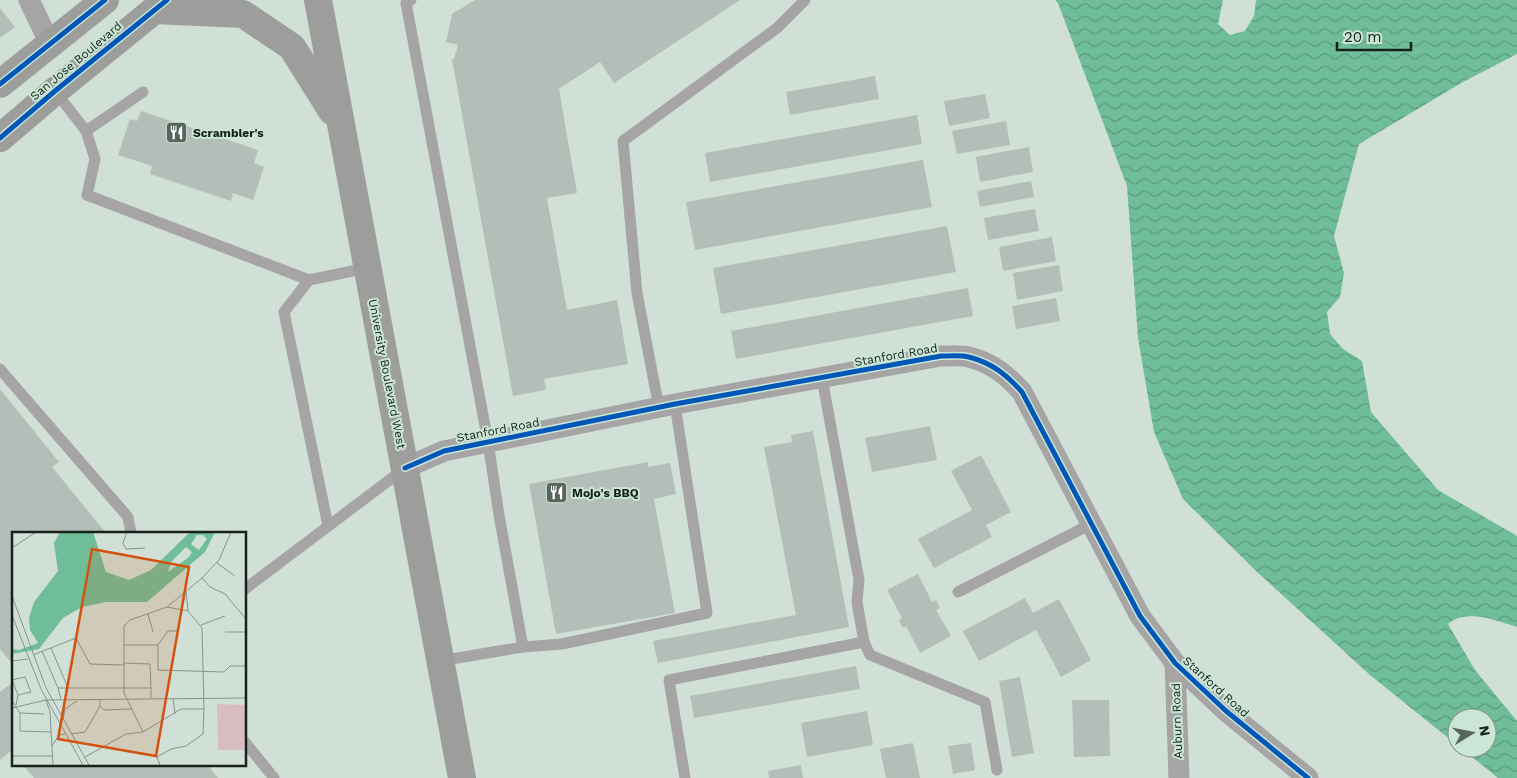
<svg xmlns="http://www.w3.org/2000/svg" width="1517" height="778" font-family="'Work Sans',sans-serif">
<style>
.water{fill:url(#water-waves)}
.building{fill:#b2beb7}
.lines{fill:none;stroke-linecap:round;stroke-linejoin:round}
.service{stroke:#a6a4a5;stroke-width:11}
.minor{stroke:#a6a4a5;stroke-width:21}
.primary{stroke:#9d9e9c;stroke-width:28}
.cycleway-casing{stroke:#cbe6d6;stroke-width:8}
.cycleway{stroke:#0057b8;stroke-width:5}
.labels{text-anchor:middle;stroke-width:4;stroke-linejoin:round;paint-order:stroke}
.street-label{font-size:12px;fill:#17211c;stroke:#cbe6d6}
.poi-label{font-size:12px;font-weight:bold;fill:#17211c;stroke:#cbe6d6;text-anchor:start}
.inset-road{fill:none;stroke:#87948c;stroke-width:1}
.view{fill:#d3530e;fill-opacity:0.15;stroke:#d3530e;stroke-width:2.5}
.inset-edge{fill:none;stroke:#17211c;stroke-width:2.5}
</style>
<defs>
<pattern id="water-waves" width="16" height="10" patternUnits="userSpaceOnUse" patternTransform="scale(1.25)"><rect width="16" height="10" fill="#70be99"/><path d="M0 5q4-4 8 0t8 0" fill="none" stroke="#5b9a7c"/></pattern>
</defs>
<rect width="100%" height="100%" fill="#d1e0d7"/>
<path class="water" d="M1055 0H1223L1218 24 1230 35 1245 31 1254 16 1256 0H1517V54L1463 82 1359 144 1334 236 1344 273 1340 297 1327 312 1330 334 1343 349 1362 361 1371 412 1438 490 1517 536V627C1497 621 1466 608 1448 624L1475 670 1517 721V778H1498L1461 748H1487V718H1457V745L1370 675 1256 571 1183 499 1154 432 1138 338 1127 186 1058 3Z"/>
<g class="building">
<polygon points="475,0 740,0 614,83 600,62 559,89 577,193 547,198 567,310 617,300 628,364 544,379 546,390 513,396 452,59 454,59 458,45 446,42 452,14"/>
<polygon points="0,8 15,27 0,38"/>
<polygon points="875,76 879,99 790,115 786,92"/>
<polygon points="985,94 990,118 949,126 944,101"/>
<polygon points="141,111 258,150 254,163 264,167 253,200 233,193 231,201 150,174 152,166 118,155 130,119 137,121"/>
<polygon points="917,115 922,144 710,182 705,153"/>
<polygon points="1006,121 1010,145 957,154 952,131"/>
<polygon points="1029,147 1033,172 980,182 976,157"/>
<polygon points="923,160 932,207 695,250 686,202"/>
<polygon points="1031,181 1034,197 980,207 977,191"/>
<polygon points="1035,209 1039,231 988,240 984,218"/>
<polygon points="947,226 956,272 721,314 713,268"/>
<polygon points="1052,237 1056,261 1003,271 999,247"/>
<polygon points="1059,265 1063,291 1017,300 1013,273"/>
<polygon points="968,288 973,316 736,359 731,331"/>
<polygon points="1056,298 1060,321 1016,329 1012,306"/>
<polygon points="0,389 59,462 52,467 106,533 14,533 14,666 0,649"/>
<polygon points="930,426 937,460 872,472 865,438"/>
<polygon points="813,431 849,627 658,663 653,641 796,615 764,447 792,442 791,435"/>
<polygon points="981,455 1011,512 986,525 992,537 934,568 918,539 972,510 951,471"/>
<polygon points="648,462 648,467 670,463 676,494 654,499 675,613 556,634 529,484"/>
<polygon points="918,574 932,602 936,600 940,608 936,610 951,636 920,653 906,626 903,628 899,620 902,618 887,590"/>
<polygon points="1025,598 1033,613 1059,599 1091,660 1061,677 1036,630 979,661 963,631"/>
<polygon points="856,666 860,689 694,718 690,696"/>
<polygon points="1020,677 1034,753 1012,757 999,681"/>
<polygon points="14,681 14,753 11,751 0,760 0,692"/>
<polygon points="1072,700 1109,700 1110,756 1074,757"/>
<polygon points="867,711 873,745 807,757 801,723"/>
<polygon points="913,743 920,778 886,778 880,749"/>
<polygon points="971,743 975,770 953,774 948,746"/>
<polygon points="22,764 207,764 218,778 34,778"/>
<polygon points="801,765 803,778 769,778 768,771"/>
</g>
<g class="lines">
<g class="service">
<polyline points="411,0 406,3 488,442 499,515 523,647 440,661"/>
<polyline points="55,91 86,131 95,159 87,195 309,280 367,268"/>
<polyline points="86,131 143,92"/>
<polyline points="309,280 284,312 328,526"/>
<polyline points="0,369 128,517 131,533"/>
<polyline points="659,408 637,293 623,141 777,28 805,0"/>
<polyline points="245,589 404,469"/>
<polyline points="958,592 1091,524"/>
<polyline points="864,642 870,655 985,702 997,770"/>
<polyline points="523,647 562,644 707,613 675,404"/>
<polyline points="245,742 274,778"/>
<polyline points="685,778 669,680 864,642 857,602 859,580 822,378"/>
</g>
<g class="minor">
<polyline points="29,0 50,44"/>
<path d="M405 468 444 451 488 442 675 404 941 356C950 356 961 355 969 357 992 363 1007 375 1022 392L1140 616 1175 663 1226 711 1308 778"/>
<polyline points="1175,663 1179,778"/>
</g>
<g class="primary">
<polyline points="318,0 462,778"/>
<polyline points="154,10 243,14 292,47 332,111"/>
<polyline points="0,84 105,0"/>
<polyline points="0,138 55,91 167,0"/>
</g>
<defs>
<g id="cycleway">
<polyline points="0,84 105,0"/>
<polyline points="0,138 55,91 167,0"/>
<path d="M405 468 444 451 488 442 675 404 941 356C950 356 961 355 969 357 992 363 1007 375 1022 392L1140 616 1175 663 1226 711 1308 778"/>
</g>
</defs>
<use href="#cycleway" class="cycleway-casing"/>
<use href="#cycleway" class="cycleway"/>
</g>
<defs>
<symbol id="restaurant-square" viewBox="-11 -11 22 22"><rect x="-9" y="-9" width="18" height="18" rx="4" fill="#58645d" stroke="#cbe6d6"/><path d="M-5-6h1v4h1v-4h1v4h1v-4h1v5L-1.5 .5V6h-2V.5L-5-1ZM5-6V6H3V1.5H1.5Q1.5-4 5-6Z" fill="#fff"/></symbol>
</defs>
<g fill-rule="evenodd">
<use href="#restaurant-square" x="164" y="120" width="25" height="25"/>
<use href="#restaurant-square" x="544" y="480" width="25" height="25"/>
</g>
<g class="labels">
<g class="street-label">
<text transform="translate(76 61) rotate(-40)" y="4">San Jose Boulevard</text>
<text transform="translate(896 355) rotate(-10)" y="4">Stanford Road</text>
<text transform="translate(387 374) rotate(79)" y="4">University Boulevard West</text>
<text transform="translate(498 430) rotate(-11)" y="4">Stanford Road</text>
<text transform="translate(1216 687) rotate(42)" y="4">Stanford Road</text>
<text transform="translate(1177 721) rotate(-92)" y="4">Auburn Road</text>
</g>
<g class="poi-label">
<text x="193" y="137">Scrambler's</text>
<text x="572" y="497">Mojo's BBQ</text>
</g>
</g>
<g transform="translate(12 532)">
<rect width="234" height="234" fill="#d1e0d7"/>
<path d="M205 172 234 173V218H206Z" fill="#d8bcc2"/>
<path d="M48 0H81L94 40 117 48 139 38 178 0H203L193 20 135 70H94L70 75 51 86 27 117 0 122V117L7 118 26 111 18 98 17 86 22 70 46 39 42 11ZM185 3H191L195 7 187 18 179 12ZM174 15 180 20 177 25 156 40 159 30Z" fill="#70be99" fill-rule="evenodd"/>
<path class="inset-road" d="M115 0 111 11 114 17 133 16M0 16 24 0M205 31 223 44M190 46 198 55 213 62 234 87M174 59 176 79M0 64 34 156 77 233M155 75 176 79 190 96 192 177M136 82 141 100M0 83 29 157 71 233M189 93 213 84M213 100H234M112 113H146V138L212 140 218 134H234M146 113 156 99H165M39 116 56 156H139V166M30 119 46 156M21 123 64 106 78 132 112 133M0 129 16 127M112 131 138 132 139 156M161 166 163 182M49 167 46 156H56M34 168 234 166M0 169 8 181V199L39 200M4 173 6 163 0 148 13 145 19 160 6 163M88 174 92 178 119 177M0 176 34 168 38 180 41 233M8 181 32 182M51 188 53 177 65 169M59 202 73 200 88 174V167M40 214 47 203 53 202M0 224H41M73 225 114 202 131 200M148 233 145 225 159 217 174 214 191 202 192 177H169L131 200 112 161V94L118 88 155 75 190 46 207 28 219 0"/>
<path class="view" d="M80 17 177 35 144 224 46 207Z"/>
<rect width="234" height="234" class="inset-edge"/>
</g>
<g transform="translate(1472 733) rotate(80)"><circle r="24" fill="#cbe6d6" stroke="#83978c"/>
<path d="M0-4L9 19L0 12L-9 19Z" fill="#58645d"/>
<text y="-8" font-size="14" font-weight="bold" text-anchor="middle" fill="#17211c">N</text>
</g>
<path d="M1337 42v8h74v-8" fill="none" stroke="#17211c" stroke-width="2.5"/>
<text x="1344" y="42" font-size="15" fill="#17211c" stroke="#cbe6d6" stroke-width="4" paint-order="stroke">20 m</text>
</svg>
